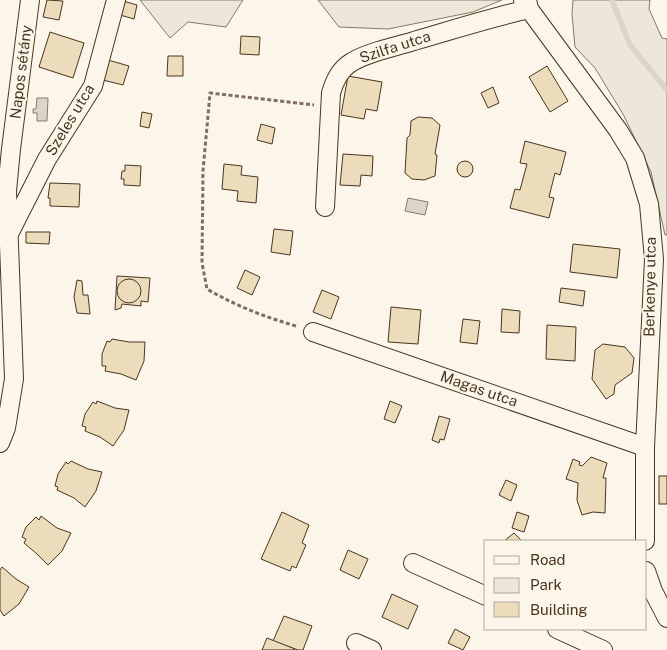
<svg xmlns="http://www.w3.org/2000/svg" width="667" height="650" font-family="'Public Sans',sans-serif">
<style>
.green{fill:#ede6d9;stroke:#887966}
.water{fill:#dcd4c6;stroke:#887966}
.lines{fill:none;stroke-linecap:round;stroke-linejoin:round}
.stream{stroke:#dcd4c6;stroke-width:5.5}
.building{fill:#ecdcbc;stroke:#4a3520}
.street-casing{stroke:#4a3520;stroke-width:20}
.path{stroke:#7f6f5c;stroke-width:3;stroke-dasharray:4 2.5;stroke-linecap:butt}
.street{stroke:#fbf6e9;stroke-width:18}
.labels{text-anchor:middle;stroke-width:4;stroke-linejoin:round;paint-order:stroke}
.street-label{font-size:15px;fill:#4a3520;stroke:#fbf6e9}
</style>
<rect width="100%" height="100%" fill="#fbf6e9"/>
<g class="green">
<polygon points="140,0 243,0 226,27 188,22 170,38"/>
<polygon points="318,0 502,0 473,12 388,29 339,27"/>
<polygon points="573,0 650,0 649,9 662,38 667,39 667,235 665,235 651,172 623,114 595,68 575,47 572,14"/>
</g>
<g class="water">
<polygon points="37,98 48,98 47,121 37,121 37,113 33,113 33,109 36,109"/>
<polygon points="408,198 428,202 425,215 405,211"/>
</g>
<g class="lines">
<polyline class="stream" points="612,0 630,45 667,90"/>
</g>
<g class="building">
<polygon points="47,0 63,1 59,20 43,17"/>
<polygon points="123,1 137,5 134,19 120,15"/>
<polygon points="50,32 84,43 73,78 39,67"/>
<polygon points="241,36 260,37 259,55 240,54"/>
<polygon points="168,56 183,56 183,76 167,76"/>
<polygon points="108,60 129,66 123,85 103,80"/>
<polygon points="547,66 568,101 550,112 529,77"/>
<polygon points="348,76 382,82 377,111 366,109 364,119 341,115"/>
<polygon points="493,87 499,103 488,108 481,93"/>
<polygon points="142,112 152,114 149,128 140,126"/>
<polygon points="418,117 432,118 440,125 435,154 437,155 435,176 424,180 412,179 405,173 407,138 410,135 411,121"/>
<polygon points="261,124 275,128 272,144 257,140"/>
<polygon points="525,141 566,152 560,175 555,173 549,197 554,198 549,218 510,208 515,189 520,190 527,164 520,163"/>
<polygon points="343,154 373,156 372,176 361,175 360,186 340,185"/>
<circle cx="465" cy="169" r="8"/>
<polygon points="224,164 242,166 241,175 258,177 256,203 237,201 238,191 222,189"/>
<polygon points="125,165 141,166 140,186 124,185 124,179 121,179 122,171 125,171"/>
<polygon points="50,183 80,184 79,207 50,206 50,198 48,198"/>
<polygon points="274,229 293,231 290,255 271,252"/>
<polygon points="26,232 50,232 49,244 26,243"/>
<polygon points="573,244 620,249 617,278 570,272"/>
<polygon points="245,270 260,277 252,295 237,288"/>
<polygon points="117,276 150,278 148,302 141,301 141,306 122,304 121,308 115,310"/>
<circle cx="129" cy="291" r="12"/>
<polygon points="77,280 82,281 83,295 88,295 90,314 77,313 74,297"/>
<polygon points="561,288 585,291 583,306 559,302"/>
<polygon points="322,290 339,297 331,319 313,312"/>
<polygon points="391,307 421,310 418,344 388,342"/>
<polygon points="502,309 520,311 519,333 501,332"/>
<polygon points="463,319 480,321 477,344 460,342"/>
<polygon points="547,325 576,327 575,361 546,359"/>
<polygon points="112,339 129,342 145,342 144,361 136,380 121,374 105,371 106,366 102,366 102,354 107,341 110,342"/>
<polygon points="603,344 625,347 634,358 632,373 615,385 614,394 606,399 592,379 595,350"/>
<polygon points="97,401 115,408 129,410 124,430 113,446 100,437 85,431 86,427 82,426 85,414 93,402 96,404"/>
<polygon points="390,401 402,406 395,423 384,419"/>
<polygon points="439,416 450,419 444,440 440,439 439,443 432,440"/>
<polygon points="591,457 607,463 603,478 606,478 605,513 593,512 582,515 577,500 578,483 566,479 573,459 580,462 579,465 582,466"/>
<polygon points="71,461 88,469 102,472 96,491 85,507 74,498 57,490 58,487 55,486 58,474 66,462 68,464"/>
<rect x="659" y="476" width="8" height="28"/>
<polygon points="506,480 517,485 511,501 499,495"/>
<polygon points="282,512 309,525 302,543 306,545 296,568 292,566 290,571 261,559"/>
<polygon points="517,512 529,516 524,532 512,528"/>
<polygon points="41,516 57,528 71,533 62,551 48,565 37,554 24,543 26,539 22,537 26,527 36,517 39,520"/>
<polygon points="514,533 522,541 504,541"/>
<polygon points="348,550 368,559 359,579 340,570"/>
<polygon points="2,567 16,579 29,587 19,604 4,616 0,610 0,570"/>
<polygon points="392,594 418,606 408,629 382,617"/>
<polygon points="284,616 312,626 303,650 298,650 273,641"/>
<polygon points="455,629 470,637 463,650 448,643"/>
<polygon points="267,638 295,649 294,650 262,650"/>
</g>
<g class="lines">
<defs>
<g id="street">
<polyline points="527,0 529,9 618,130 635,158 649,204 654,259 645,447 645,541"/>
<path d="M325 207 331 93C335 80 340 69 352 62 368 52 395 47 414 41 452 30 489 18 529 9L523 0"/>
<polyline points="10,232 47,159 93,86 116,0"/>
<polyline points="313,332 645,447"/>
<polyline points="0,443 6,428 14,379 7,191 11,149 30,0"/>
<polyline points="413,563 486,596"/>
<polyline points="646,571 653,591 667,618"/>
<polyline points="557,629 603,650"/>
<polyline points="356,643 372,650"/>
</g>
</defs>
<use href="#street" class="street-casing"/>
<path class="path" d="M296 326C265 317 236 306 207 289L202 263 203 171 210 93 314 105"/>
<use href="#street" class="street"/>
</g>
<g class="labels">
<g class="street-label">
<text transform="translate(395 47) rotate(-18)" y="5">Szilfa utca</text>
<text transform="translate(21 72) rotate(-83)" y="5">Napos sétány</text>
<text transform="translate(70 120) rotate(-59)" y="5">Szeles utca</text>
<text transform="translate(650 287) rotate(-89)" y="5">Berkenye utca</text>
<text transform="translate(479 389) rotate(19)" y="5">Magas utca</text>
</g>
</g>
<rect x="484" y="540" width="162" height="90" fill="#fbf6e9" stroke="#b4a999"/>
<rect x="494" y="556" width="25" height="8" fill="#fbf6e9" stroke="#b4a999"/>
<text x="530" y="565" font-size="15" fill="#4a3520">Road</text>
<rect x="494" y="578" width="25" height="15" fill="#ede6d9" stroke="#b4a999"/>
<text x="530" y="590" font-size="15" fill="#4a3520">Park</text>
<rect x="494" y="602" width="25" height="15" fill="#ecdcbc" stroke="#b4a999"/>
<text x="530" y="615" font-size="15" fill="#4a3520">Building</text>
</svg>
